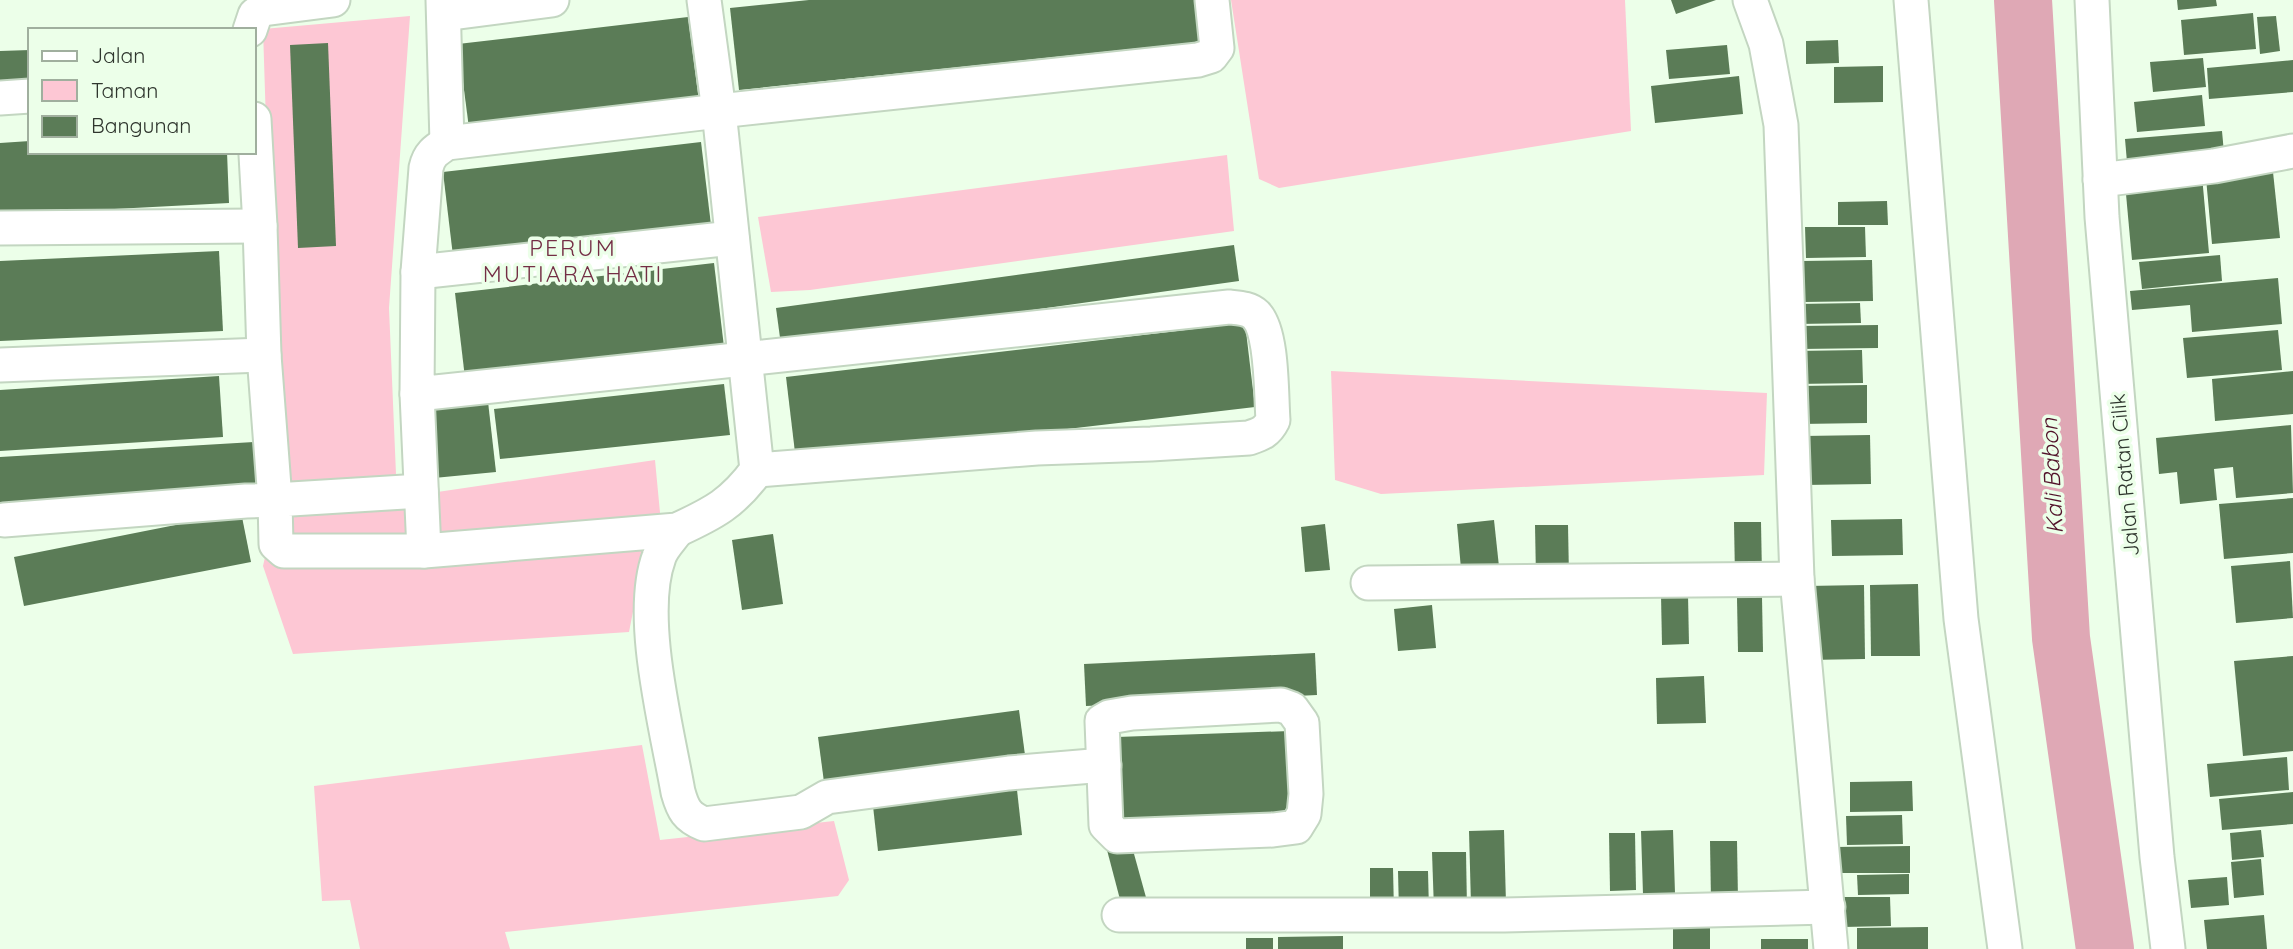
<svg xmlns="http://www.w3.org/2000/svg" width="2293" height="949" font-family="Quicksand,sans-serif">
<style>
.green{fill:#fdc7d4}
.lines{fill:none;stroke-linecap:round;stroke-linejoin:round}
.river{stroke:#dfa8b5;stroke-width:58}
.building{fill:#5b7c57}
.minor-casing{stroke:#c3d6c1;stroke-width:37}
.minor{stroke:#fff;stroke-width:33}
.labels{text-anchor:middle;stroke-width:7;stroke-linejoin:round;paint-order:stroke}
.street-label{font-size:21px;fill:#2f362e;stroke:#ecffe9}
.neighbourhood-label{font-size:23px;letter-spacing:2px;fill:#742e45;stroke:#ecffe9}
.water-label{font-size:23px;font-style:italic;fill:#52122a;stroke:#ecffe9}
</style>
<rect width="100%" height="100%" fill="#ecffe9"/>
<g class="green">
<polygon points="1231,0 1625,0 1631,131 1279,188 1259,179"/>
<polygon points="410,16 389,308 397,498 655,460 661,523 640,576 629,632 293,654 263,566 278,501 263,29"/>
<polygon points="1227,155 1234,231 810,290 771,292 758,217"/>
<polygon points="1331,371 1767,393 1764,475 1381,494 1335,480"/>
<polygon points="642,745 660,840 834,821 849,880 838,896 505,932 510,949 360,949 350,900 322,901 314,786"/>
</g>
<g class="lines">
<polyline class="river" points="2023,0 2061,638 2105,949"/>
</g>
<g class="building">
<polygon points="809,0 1195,0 1199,42 739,90 730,8"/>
<polygon points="1671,0 1716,0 1676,14"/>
<polygon points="2177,0 2216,0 2217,6 2178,10"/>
<polygon points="2253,13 2256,49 2184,55 2181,20"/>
<polygon points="2276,16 2280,51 2260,54 2257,17"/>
<polygon points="688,17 699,101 469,128 458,44"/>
<polygon points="1838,40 1839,63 1806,64 1806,41"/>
<polygon points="328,43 336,246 298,248 290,45"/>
<polygon points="1727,45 1730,74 1669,79 1666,50"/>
<polygon points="30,50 30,89 0,90 0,51"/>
<polygon points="2203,58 2206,87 2153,92 2150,62"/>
<polygon points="2293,60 2293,92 2209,99 2207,68"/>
<polygon points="1883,66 1883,102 1834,103 1834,67"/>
<polygon points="1739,76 1743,114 1655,123 1651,86"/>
<polygon points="2202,95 2205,126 2137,132 2134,102"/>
<polygon points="2222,131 2224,153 2127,162 2125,139"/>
<polygon points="30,141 30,152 227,152 229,203 0,215 0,143"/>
<polygon points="701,142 711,225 453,256 443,172"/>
<polygon points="2273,172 2280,238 2212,244 2206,178"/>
<polygon points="2202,176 2209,253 2132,260 2125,183"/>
<polygon points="1887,201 1888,225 1838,225 1838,202"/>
<polygon points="1805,227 1865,227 1866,257 1806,258"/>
<polygon points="1234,245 1239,281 781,345 776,308"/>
<polygon points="219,251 223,331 0,341 0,261"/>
<polygon points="2220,255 2222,281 2142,289 2139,262"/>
<polygon points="1872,260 1873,301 1804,302 1803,261"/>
<polygon points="714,263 724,347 465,378 455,293"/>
<polygon points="2278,278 2282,324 2192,332 2190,305 2132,310 2130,291"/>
<polygon points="1860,303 1861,323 1797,324 1797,304"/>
<polygon points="1245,323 1255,407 796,461 786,377"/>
<polygon points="1878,325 1878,348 1800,349 1800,326"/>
<polygon points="2278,330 2282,370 2187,378 2183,338"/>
<polygon points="1862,350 1863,383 1796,384 1795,351"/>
<polygon points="2293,371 2293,414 2215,421 2212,379"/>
<polygon points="219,376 223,437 0,451 0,390"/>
<polygon points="724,384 730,435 500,459 494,409"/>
<polygon points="1867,385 1867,423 1800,424 1800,386"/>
<polygon points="487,393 496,472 434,478 429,399"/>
<polygon points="2291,425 2293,493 2236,498 2233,467 2214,469 2217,500 2180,504 2177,472 2159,474 2156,438"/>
<polygon points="1870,435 1871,484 1804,485 1803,436"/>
<polygon points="254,442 257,491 0,506 0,457"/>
<polygon points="2293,498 2293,553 2224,559 2219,504"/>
<polygon points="241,512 251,562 24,606 14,557"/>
<polygon points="1902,519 1903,555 1832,556 1831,520"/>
<polygon points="1494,520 1500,576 1462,580 1457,524"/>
<polygon points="1734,522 1761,522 1762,576 1735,577"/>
<polygon points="1325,524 1330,570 1305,572 1301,527"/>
<polygon points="1535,525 1568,525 1569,577 1536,578"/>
<polygon points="773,534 783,604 742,610 732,540"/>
<polygon points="2290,561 2293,618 2236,623 2231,566"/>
<polygon points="1918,584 1920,656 1871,656 1870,585"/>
<polygon points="1864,585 1865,659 1808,660 1807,586"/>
<polygon points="1661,595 1688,595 1689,644 1662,645"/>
<polygon points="1762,597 1763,652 1738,652 1737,598"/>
<polygon points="1432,605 1436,648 1398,651 1394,609"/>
<polygon points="1315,653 1317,695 1086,706 1084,664"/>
<polygon points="2293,656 2293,751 2243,756 2234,661"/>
<polygon points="1704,676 1706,723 1657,724 1656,678"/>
<polygon points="1019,710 1025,755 824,782 818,737"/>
<polygon points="1290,731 1294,817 1120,823 1117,737"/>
<polygon points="2287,757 2289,790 2210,797 2207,764"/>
<polygon points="1912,781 1913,811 1850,812 1850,782"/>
<polygon points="1017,790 1022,835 878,851 873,806"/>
<polygon points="2293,792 2293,824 2222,830 2219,799"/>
<polygon points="1902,815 1903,844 1847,845 1846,816"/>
<polygon points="1504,830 1506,904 1471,905 1469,831"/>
<polygon points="1673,830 1675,894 1643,895 1641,831"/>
<polygon points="2261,830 2264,857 2232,860 2230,833"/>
<polygon points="1609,833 1635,833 1636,890 1610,891"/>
<polygon points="1710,841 1737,841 1738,900 1711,901"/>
<polygon points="1131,843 1147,901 1122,907 1107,850"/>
<polygon points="1910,846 1910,873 1835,873 1835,847"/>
<polygon points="1432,852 1466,852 1467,909 1434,910"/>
<polygon points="2261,859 2264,895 2234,898 2231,862"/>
<polygon points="1370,868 1393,868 1394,912 1370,912"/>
<polygon points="1398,871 1428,871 1429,911 1399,912"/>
<polygon points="1909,874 1909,894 1858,895 1857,875"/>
<polygon points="2227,877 2229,905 2191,908 2188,880"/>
<polygon points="1842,897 1890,897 1891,926 1843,927"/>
<polygon points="2264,915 2267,949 2207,949 2204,920"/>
<rect x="1673" y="921" width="37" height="28"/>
<polygon points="1928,927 1928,949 1857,949 1857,928"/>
<polygon points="1343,936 1343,949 1278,949 1278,937"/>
<rect x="1246" y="938" width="27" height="11"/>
<rect x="1761" y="939" width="47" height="10"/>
</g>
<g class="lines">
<defs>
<g id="minor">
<polyline points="443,0 447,143"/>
<polyline points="1750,0 1766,44 1781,125 1797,579 1831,949"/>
<polyline points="1911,0 1961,619 2005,949"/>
<polyline points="2092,0 2102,217 2157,857 2168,949"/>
<polyline points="444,14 552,0"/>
<polyline points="250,30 255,15 263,9 333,0"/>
<polyline points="0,98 30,96"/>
<polyline points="2100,180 2214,166 2293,151"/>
<polyline points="0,228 260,226"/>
<polyline points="418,272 732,238"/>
<polyline points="0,365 264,355"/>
<polyline points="417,394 424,551"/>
<path d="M757 470 1037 448 1151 444 1249 438C1261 434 1267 432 1273 420 1271 395 1273 333 1256 315 1249 308 1238 308 1229 307L417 394 418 272 426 168C429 154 436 150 447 143L719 111 1198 60 1211 56 1217 48 1212 0"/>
<path d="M421 491 275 500 276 544 284 551H424L677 530C714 513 733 503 757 470L719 111 704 0"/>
<polyline points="4,520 246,501 275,500 264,355 260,226 254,119"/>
<path d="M677 530C671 539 662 547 659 557 637 616 667 729 678 792 683 810 687 817 704 824L801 812 827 797 1009 773 1104 765"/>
<polyline points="1368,583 1797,579"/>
<polygon points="1281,705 1292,709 1302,723 1306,794 1304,814 1296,827 1273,830 1117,836 1106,825 1102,721 1109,717 1132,713"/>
<polyline points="1119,915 1504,915 1828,907"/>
</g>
</defs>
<use href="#minor" class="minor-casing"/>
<use href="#minor" class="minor"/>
</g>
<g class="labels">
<g class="street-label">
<text transform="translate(2125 475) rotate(-95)" y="7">Jalan Ratan Cilik</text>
</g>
<g class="neighbourhood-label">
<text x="573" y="256">PERUM<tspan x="573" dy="26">MUTIARA HATI</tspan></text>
</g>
<g class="water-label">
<text transform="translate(2052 476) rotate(-93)" y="8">Kali Babon</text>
</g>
</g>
<rect x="28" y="28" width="228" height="126" fill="#ecffe9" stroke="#a0af9e" stroke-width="2"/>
<rect x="42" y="51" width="35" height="10" fill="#ffffff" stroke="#a0af9e" stroke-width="2"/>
<text x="91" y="63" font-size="21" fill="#2f362e">Jalan</text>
<rect x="42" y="80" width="35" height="21" fill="#fdc7d4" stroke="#a0af9e" stroke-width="2"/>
<text x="91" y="98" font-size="21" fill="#2f362e">Taman</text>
<rect x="42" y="116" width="35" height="21" fill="#5b7c57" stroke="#a0af9e" stroke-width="2"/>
<text x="91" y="133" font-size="21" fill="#2f362e">Bangunan</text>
</svg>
